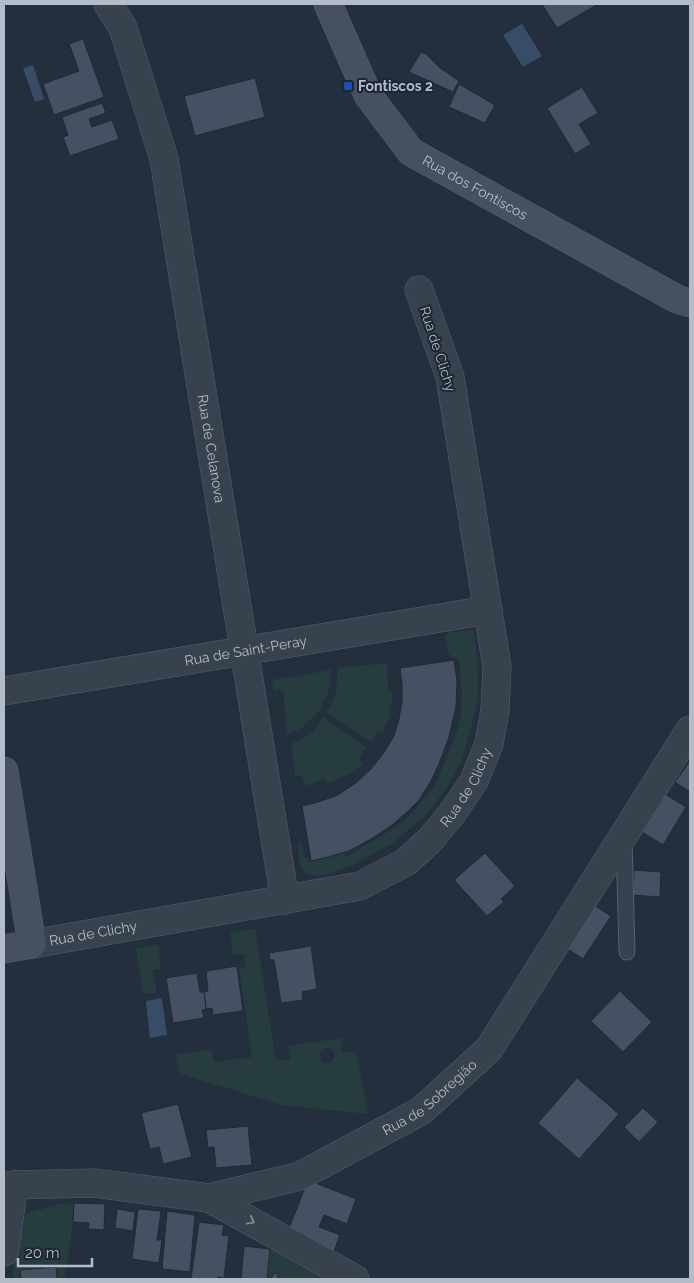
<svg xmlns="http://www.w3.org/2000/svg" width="694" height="1283" font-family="Raleway,sans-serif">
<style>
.green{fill:#263c3f;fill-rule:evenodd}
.water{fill:#394c67}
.building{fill:#455162;stroke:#1f2835}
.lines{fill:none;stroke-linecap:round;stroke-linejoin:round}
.lane-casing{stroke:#565f6c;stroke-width:17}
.street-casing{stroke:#565f6c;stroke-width:29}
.secondary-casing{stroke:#565f6c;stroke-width:29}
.lane{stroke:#38414e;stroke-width:15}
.street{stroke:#38414e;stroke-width:28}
.secondary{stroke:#465061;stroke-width:28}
.oneway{stroke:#7c8592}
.transit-dot{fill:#1a4fb4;stroke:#1d2633;stroke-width:2}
.labels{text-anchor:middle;stroke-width:4;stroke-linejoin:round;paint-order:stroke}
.poi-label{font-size:14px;font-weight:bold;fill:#b4bcc9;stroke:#1d2633;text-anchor:start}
.street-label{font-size:14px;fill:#b4bcc9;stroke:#1d2633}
</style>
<rect width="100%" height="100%" fill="#242f3e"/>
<g class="green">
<polygon points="474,630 478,670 478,700 466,746 460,765 446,789 425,816 393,843 355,864 329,874 315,876 305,873 300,867 298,842 301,841 305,858 308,858 309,862 344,852 346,857 396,827 414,811 435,785 452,745 460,722 462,695 459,658 455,658 455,657 451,658 451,655 449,655 445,636 450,632"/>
<polygon points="387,663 388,691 393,691 389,718 382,734 377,732 371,742 327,712 336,694 338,668"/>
<path d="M331 670C332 698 314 726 287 735L283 689 274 691 272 680Z"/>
<polygon points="323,717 366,747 359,758 363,764 350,774 327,783 324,779 305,786 302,776 295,776 291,744 312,733"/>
<path d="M255 929 276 1060 291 1059 288 1046 341 1038 342 1052H356L368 1114 282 1105 180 1074 175 1054 212 1050 214 1062 252 1057 239 968 245 967 244 954 233 955 230 932ZM326 1048H330L335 1054C334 1067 319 1065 320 1053Z"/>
<polygon points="158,945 161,969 153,970 157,993 143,994 136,948"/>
<path d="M74 1203 73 1222 65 1279H57L56 1267 21 1270V1279H13C14 1254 12 1237 26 1214L59 1204Z"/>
<polygon points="270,1244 339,1279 278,1279 278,1274 274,1273 271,1279 267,1279"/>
</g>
<g class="water">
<polygon points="522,24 542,56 523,67 503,35"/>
<polygon points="33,65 44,99 35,102 23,68"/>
<polygon points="162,998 167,1035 150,1038 146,1001"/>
</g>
<g class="building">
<polygon points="542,4 598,4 557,28"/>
<polygon points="83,39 104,97 54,115 43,84 79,71 69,44"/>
<polygon points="421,52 426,54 439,67 459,81 453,92 409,72"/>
<polygon points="255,78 265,117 195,136 184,96"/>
<polygon points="459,84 495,105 485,123 449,107"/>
<polygon points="582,87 598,113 579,124 591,144 575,154 547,108"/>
<polygon points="102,103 106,113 89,119 92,127 112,120 119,139 70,156 63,137 68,135 62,117"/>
<polygon points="454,660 457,681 456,707 449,737 439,764 431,781 419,800 406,813 391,826 371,839 349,851 328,857 311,861 302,806 315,803 338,795 357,782 371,769 383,754 394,736 399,719 402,701 402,685 400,668"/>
<polygon points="690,761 690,792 675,782"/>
<polygon points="665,794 686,807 663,845 642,832"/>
<polygon points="485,853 515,886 501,899 504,902 487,916 454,880"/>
<polygon points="634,870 661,872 660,897 633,895"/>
<polygon points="595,906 611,916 583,959 568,949"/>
<polygon points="311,946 317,989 302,992 303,1000 281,1003 274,960 270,960 269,953"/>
<polygon points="237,966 243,1011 213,1015 212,1008 206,1009 204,992 208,991 206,971"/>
<polygon points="197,973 200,992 204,992 206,1009 202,1010 204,1018 173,1023 166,978"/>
<polygon points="620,991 652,1022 623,1052 591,1021"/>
<polygon points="577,1078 619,1114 579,1159 538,1123"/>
<polygon points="178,1104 192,1157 163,1164 159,1147 150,1149 141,1113"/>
<polygon points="643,1108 658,1122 639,1142 624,1127"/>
<polygon points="248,1126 252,1165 216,1168 214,1147 208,1148 206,1130"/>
<polygon points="308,1180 356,1199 347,1224 324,1215 319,1227 340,1235 333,1254 286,1236"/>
<polygon points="74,1203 105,1204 104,1230 88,1229 89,1223 73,1222"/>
<polygon points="117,1209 135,1212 133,1231 115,1228"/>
<polygon points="138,1209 161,1211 157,1240 162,1240 159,1263 132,1259"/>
<polygon points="167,1211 195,1215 190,1272 162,1269"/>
<polygon points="199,1222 224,1225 222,1235 229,1236 224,1278 218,1277 218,1279 191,1279"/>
<polygon points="244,1246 270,1249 267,1279 241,1279"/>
<polygon points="56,1267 57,1279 21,1279 20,1270"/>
<polygon points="274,1273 278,1274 278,1279 271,1279"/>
</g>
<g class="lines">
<defs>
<polyline id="lane" points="624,839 627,952"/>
<g id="street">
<path id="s1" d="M108 4 123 28 164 159 285 900"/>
<path id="s2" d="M4 691 488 610"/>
<path id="s3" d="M32 944 360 886 406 862 430 840 451 815 474 781 489 744 495 710 497 667 450 377 419 290"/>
<path id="s4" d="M4 1187 14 1185 94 1183 209 1198 300 1176 421 1111 489 1049 690 730"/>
<polyline points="209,1198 355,1279"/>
<polyline points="4,1252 14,1185"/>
</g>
<g id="secondary">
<path id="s5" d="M328 4 368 95 411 152 677 299 690 303"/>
<polyline points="4,771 32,944 4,949"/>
</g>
</defs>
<use href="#lane" class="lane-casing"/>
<use href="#street" class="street-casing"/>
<use href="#secondary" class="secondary-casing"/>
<use href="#lane" class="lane"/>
<use href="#street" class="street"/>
<use href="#secondary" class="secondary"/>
</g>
<defs><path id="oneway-chevron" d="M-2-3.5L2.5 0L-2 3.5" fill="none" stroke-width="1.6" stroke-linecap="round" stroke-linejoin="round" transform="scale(1.25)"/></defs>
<use class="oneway" href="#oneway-chevron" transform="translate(251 1221) rotate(29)"/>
<rect class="transit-dot" x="343" y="81" width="10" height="10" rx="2.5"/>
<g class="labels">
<g class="poi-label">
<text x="358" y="91">Fontiscos 2</text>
</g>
<g class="street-label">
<text dy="5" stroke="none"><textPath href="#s5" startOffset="244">Rua dos Fontiscos</textPath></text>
<text transform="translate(438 349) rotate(72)" y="5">Rua de Clichy</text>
<text dy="5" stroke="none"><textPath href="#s1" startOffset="459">Rua de Celanova</textPath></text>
<text dy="5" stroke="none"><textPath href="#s2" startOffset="245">Rua de Saint-Peray</textPath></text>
<text dy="5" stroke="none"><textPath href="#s3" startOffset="482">Rua de Clichy</textPath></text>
<text dy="5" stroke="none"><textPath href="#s3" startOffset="62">Rua de Clichy</textPath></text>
<text dy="5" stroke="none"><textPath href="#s4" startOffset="452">Rua de Sobregião</textPath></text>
</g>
</g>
<rect width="694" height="1283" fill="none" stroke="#b4bcc9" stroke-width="10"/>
<path d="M18 1258v8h74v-8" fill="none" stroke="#b4bcc9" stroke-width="2.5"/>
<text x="25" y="1258" font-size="15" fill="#b4bcc9" stroke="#1d2633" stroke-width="4" paint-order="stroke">20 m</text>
</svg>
